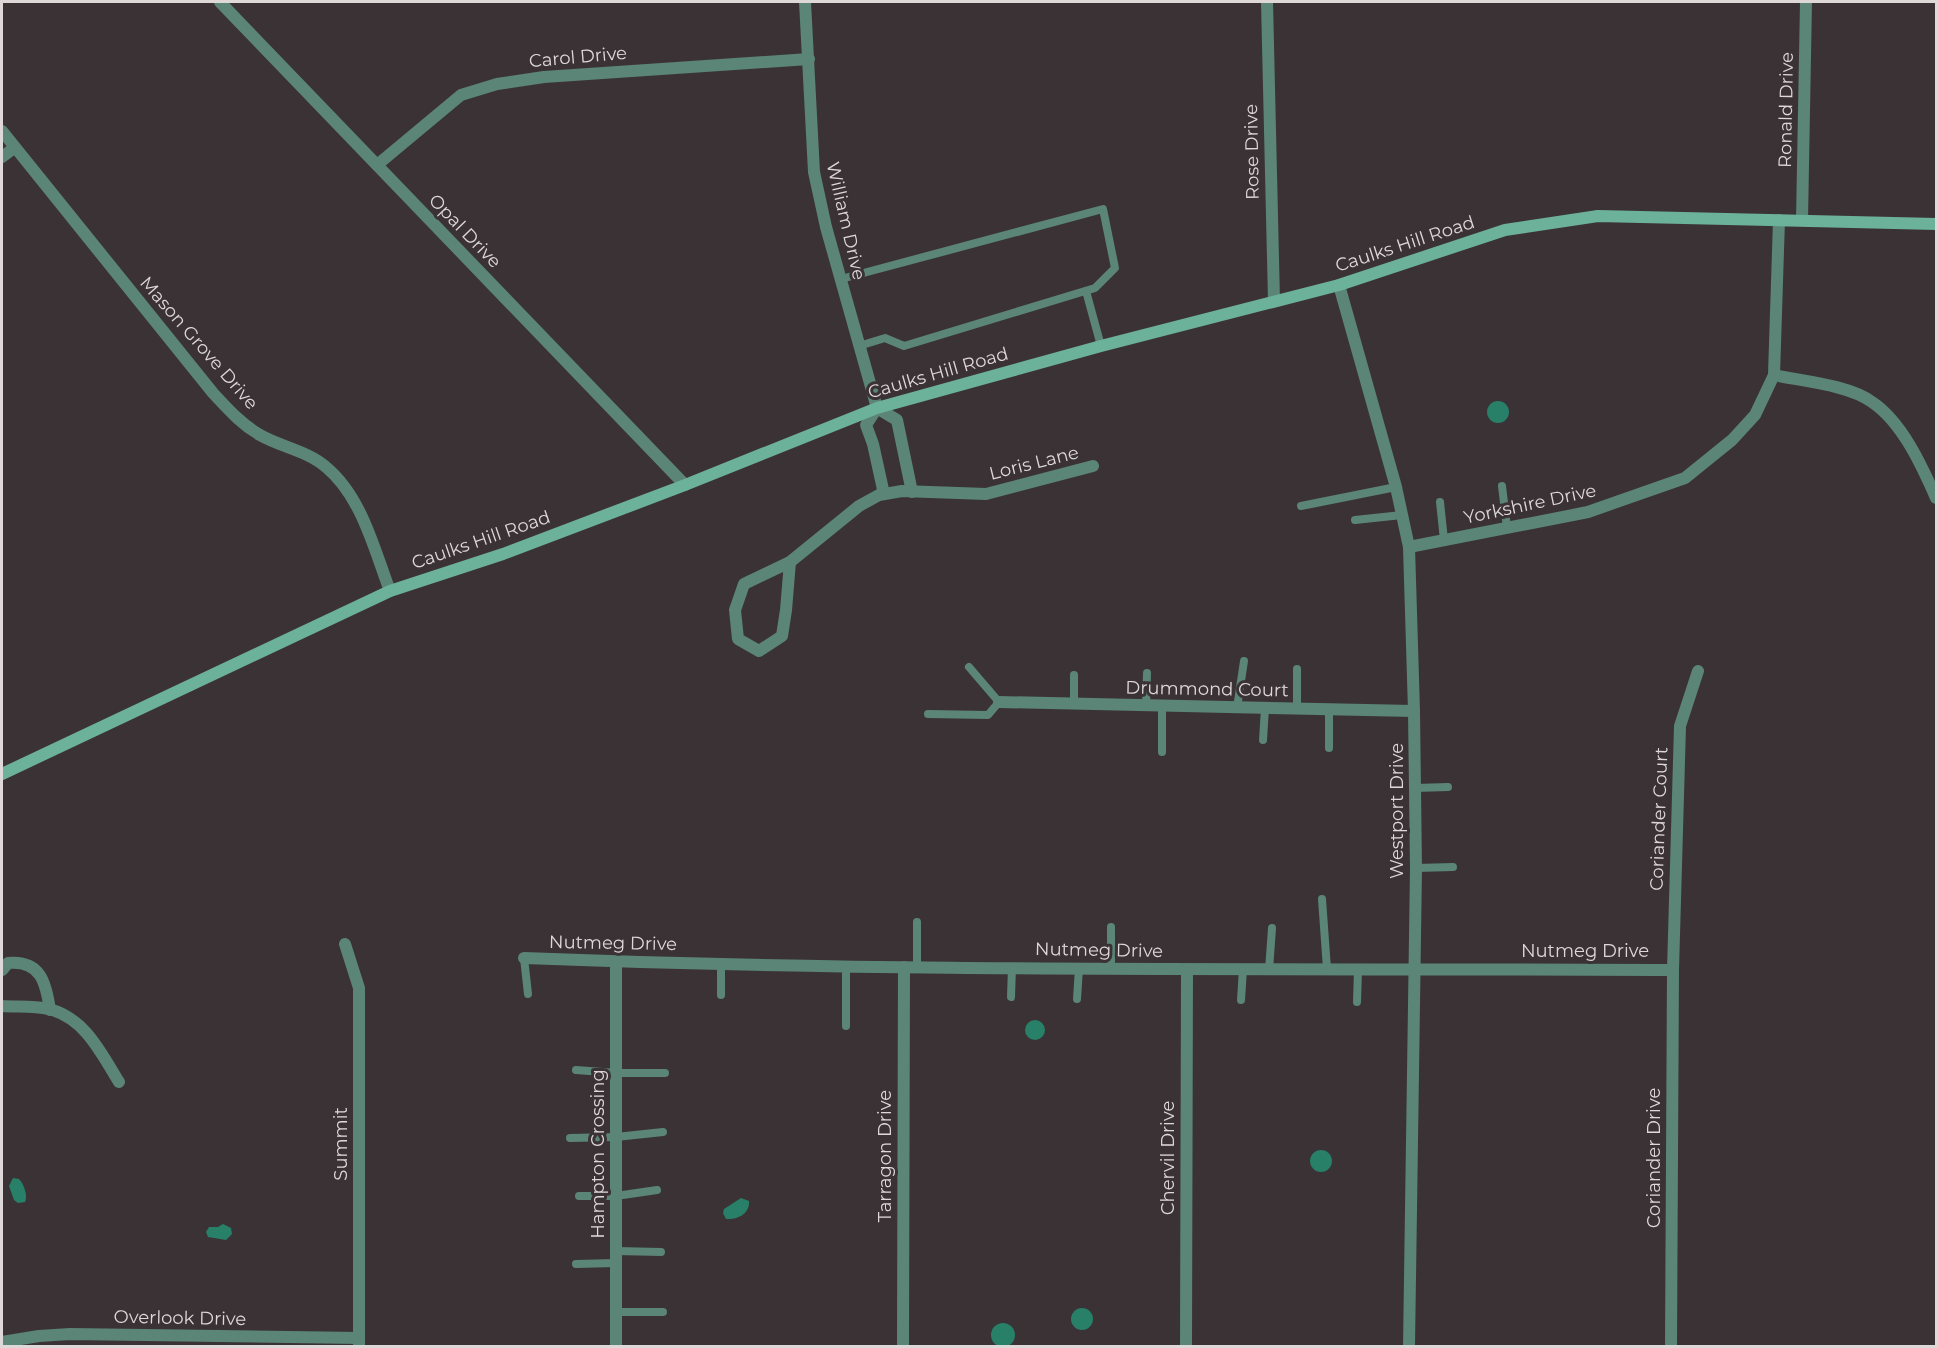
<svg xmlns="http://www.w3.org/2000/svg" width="1938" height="1348" font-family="Montserrat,sans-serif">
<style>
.water{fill:#278067}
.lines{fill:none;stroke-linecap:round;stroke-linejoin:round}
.lane{stroke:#5b8576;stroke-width:8}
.street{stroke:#5b8576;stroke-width:12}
.secondary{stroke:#6cb19a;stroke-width:12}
.labels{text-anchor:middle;stroke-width:6;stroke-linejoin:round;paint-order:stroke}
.street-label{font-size:18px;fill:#ded8d9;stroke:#3b3235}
</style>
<rect width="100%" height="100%" fill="#3b3235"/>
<g class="water">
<circle cx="1498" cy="412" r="11"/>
<circle cx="1035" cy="1030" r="10"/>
<circle cx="1321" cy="1161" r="11"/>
<path d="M13 1178 19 1179C24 1184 28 1196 25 1202L18 1203 14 1200 9 1186Z"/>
<path d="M741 1198 749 1201C750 1214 737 1220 726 1219L723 1213 724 1209Z"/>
<polygon points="223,1224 231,1228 232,1234 226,1240 208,1237 206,1232 209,1227 218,1227"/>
<circle cx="1082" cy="1319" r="11"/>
<circle cx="1003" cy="1335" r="12"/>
</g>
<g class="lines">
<g class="lane">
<polyline points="841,279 1103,209 1115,268 1095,288 904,346 885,338 859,346"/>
<polyline points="1086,291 1101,346"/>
<polyline points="1502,486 1507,528"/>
<polyline points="1440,502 1444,540"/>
<polyline points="1301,506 1396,487"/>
<polyline points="1355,520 1402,515"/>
<polyline points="1297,669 1297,709"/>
<polyline points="1074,675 1074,705"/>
<polyline points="1146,706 1147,673"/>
<polyline points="1162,706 1162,752"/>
<polyline points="1237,708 1244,661"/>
<polyline points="1329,709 1329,748"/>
<polyline points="928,714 988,715 999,702 969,667"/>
<polyline points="1263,740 1265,708"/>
<polyline points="1415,788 1448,787"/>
<polyline points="1416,868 1453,867"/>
<polyline points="1322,899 1327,969"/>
<polyline points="917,922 917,966"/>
<polyline points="524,958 528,994"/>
<polyline points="721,963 721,995"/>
<polyline points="1111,968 1111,927"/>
<polyline points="1269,970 1272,928"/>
<polyline points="1011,997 1012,967"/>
<polyline points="1077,999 1079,968"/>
<polyline points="1241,1000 1243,969"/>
<polyline points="1357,1002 1358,970"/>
<polyline points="846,1026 846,965"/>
<polyline points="576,1070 616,1073 665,1073"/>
<polyline points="570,1138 616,1137 663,1132"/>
<polyline points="579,1196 616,1196 657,1190"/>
<polyline points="616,1251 661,1252"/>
<polyline points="576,1264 616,1263"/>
<polyline points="616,1312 663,1312"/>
</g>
<g class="street">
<polyline points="220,2 685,485"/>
<polyline points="805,2 814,172 826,227 877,408"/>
<polyline points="1267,2 1274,301"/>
<path d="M2 131 213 393C228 409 241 424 260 435 281 447 308 451 326 467 362 497 374 549 390 591"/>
<polyline points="2,157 14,148"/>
<polyline points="377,165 461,95 497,84 544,77 809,59"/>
<polyline points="1802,220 1806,2"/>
<polyline points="1339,285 1396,487 1409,547 1414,711 1416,868 1409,1346"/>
<path d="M1774 375C1802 381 1849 385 1872 402 1902 422 1922 466 1936 498"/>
<polyline points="877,408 897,420 912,492"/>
<polyline points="877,408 866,425 873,444 884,494"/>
<polyline points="1409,547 1588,512 1685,478 1732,440 1755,415 1774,375 1779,220"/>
<polyline points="790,562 744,584 735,610 738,639 759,651 782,636 786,610 790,562 859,506 879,495 902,491 986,494 1093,466"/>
<polyline points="999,702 1414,711"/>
<polyline points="345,944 359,988 359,1346"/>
<path d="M524 958C907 973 1290 968 1673 970"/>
<path d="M2 970 8 963C41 960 46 983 50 1010"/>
<path d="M2 1006C17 1007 34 1006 49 1009 85 1018 101 1053 119 1082"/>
<polyline points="2,1342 39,1336 70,1334 359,1338"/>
<polyline points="616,1346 616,962"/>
<polyline points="903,1346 904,967"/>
<polyline points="1186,1346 1187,969"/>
<polyline points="1671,1346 1673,970 1680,726 1698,671"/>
</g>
<polyline class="secondary" points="2,774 390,591 503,554 685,485 877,408 1101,346 1339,285 1505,230 1598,216 1936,224"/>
</g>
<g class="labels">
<g class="street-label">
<text transform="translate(578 57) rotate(-5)" y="6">Carol Drive</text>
<text transform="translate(1786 110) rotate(-89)" y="6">Ronald Drive</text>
<text transform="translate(1252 152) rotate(-91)" y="6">Rose Drive</text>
<text transform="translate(846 221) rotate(77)" y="6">William Drive</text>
<text transform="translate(465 231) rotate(46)" y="6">Opal Drive</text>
<text transform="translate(1405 244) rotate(-18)" y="6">Caulks Hill Road</text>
<text transform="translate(199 343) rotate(49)" y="6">Mason Grove Drive</text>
<text transform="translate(938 373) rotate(-16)" y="6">Caulks Hill Road</text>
<text transform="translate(1034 463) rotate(-14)" y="6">Loris Lane</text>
<text transform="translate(1530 504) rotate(-12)" y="6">Yorkshire Drive</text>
<text transform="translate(481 540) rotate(-19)" y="6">Caulks Hill Road</text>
<text transform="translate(1207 689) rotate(1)" y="6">Drummond Court</text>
<text transform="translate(1397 811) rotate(-90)" y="6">Westport Drive</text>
<text transform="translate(1659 819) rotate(-88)" y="6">Coriander Court</text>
<text transform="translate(613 943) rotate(1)" y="6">Nutmeg Drive</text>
<text transform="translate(1099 950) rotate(1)" y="6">Nutmeg Drive</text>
<text x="1585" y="957">Nutmeg Drive</text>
<text transform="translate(341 1144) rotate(-90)" y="6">Summit</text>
<text transform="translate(598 1154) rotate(-90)" y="6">Hampton Crossing</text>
<text transform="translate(885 1156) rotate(-90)" y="6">Tarragon Drive</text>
<text transform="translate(1168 1158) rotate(-90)" y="6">Chervil Drive</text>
<text transform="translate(1654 1158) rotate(-90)" y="6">Coriander Drive</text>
<text transform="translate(180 1318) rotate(1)" y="6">Overlook Drive</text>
</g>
</g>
<rect width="1938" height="1348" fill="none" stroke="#ded8d9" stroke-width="6"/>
</svg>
